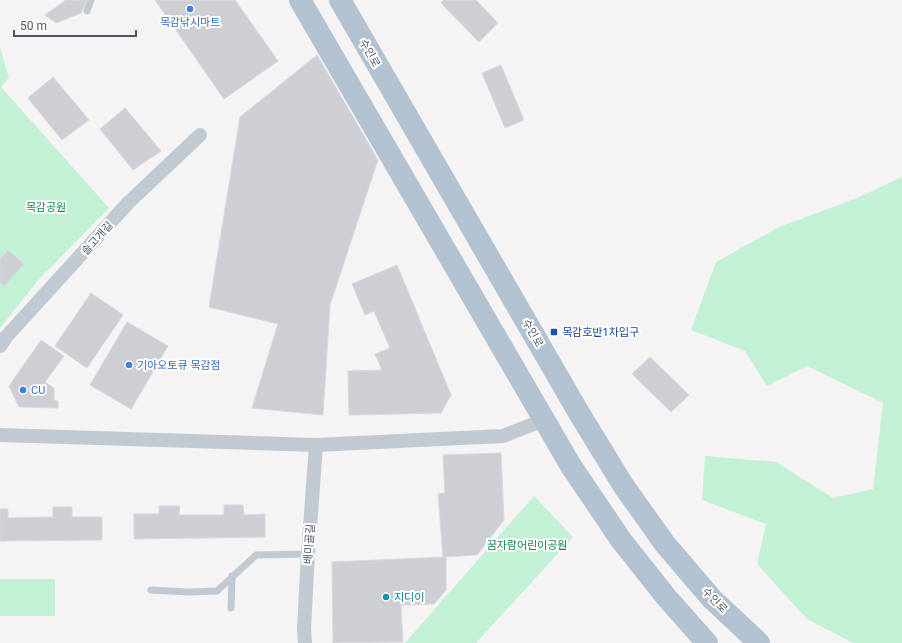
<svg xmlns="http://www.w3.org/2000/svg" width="902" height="643" font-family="Roboto,'Noto Sans KR',sans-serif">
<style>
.green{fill:#c3f1d5}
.building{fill:#cdcfd5;stroke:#d7d9de}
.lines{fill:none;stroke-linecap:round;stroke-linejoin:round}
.service{stroke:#c1cad2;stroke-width:7}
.minor{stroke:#c1cad2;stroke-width:14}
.primary{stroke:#b3c2d1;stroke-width:22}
.shop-dot{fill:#3f7fe0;stroke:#fff;stroke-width:1.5}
.transit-dot{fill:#1a4fb4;stroke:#fff;stroke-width:1.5}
.culture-dot{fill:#0f9aa8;stroke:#fff;stroke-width:1.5}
.labels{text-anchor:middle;stroke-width:4;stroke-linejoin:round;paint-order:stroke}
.shop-label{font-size:11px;fill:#366cbe;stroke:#fff;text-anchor:start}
.street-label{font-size:11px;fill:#4a5661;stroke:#fff}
.park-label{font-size:11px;fill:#17864f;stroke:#fff}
.transit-label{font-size:11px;fill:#164399;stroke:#fff;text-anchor:start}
.culture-label{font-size:11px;fill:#0d838f;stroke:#fff;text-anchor:start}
</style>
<rect width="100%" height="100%" fill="#f5f3f3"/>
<g class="green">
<polygon points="0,47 9,78 1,87 109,208 40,278 0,328"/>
<polygon points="902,177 902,643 853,643 807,619 757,564 766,524 702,500 705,456 776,462 833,498 873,489 883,403 807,366 767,386 745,351 691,330 716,262 779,227 855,199"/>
<polygon points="534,496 573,537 476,643 405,643"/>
<rect x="0" y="579" width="55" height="37"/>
</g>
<g class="building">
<polygon points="66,0 87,0 81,13 56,23 45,15"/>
<polygon points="155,0 235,0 278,61 224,99"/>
<polygon points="443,0 476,0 498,23 479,42 441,3"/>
<polygon points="317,55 378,160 330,305 323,415 252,408 278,324 209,307 240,117"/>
<polygon points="501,65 524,120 505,128 482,73"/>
<polygon points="53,77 89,120 62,140 28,98"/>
<polygon points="125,108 161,151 133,170 100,129"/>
<polygon points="8,250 24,264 4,286 0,282 0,260"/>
<polygon points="397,265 451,395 441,413 349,415 348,371 382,370 375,354 390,348 374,311 365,315 352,284"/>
<polygon points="91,293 123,315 87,368 55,346"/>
<polygon points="127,322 168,346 131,409 90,385"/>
<polygon points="41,340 64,356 45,382 54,388 54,400 58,401 58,408 19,407 9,386"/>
<polygon points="650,357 689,395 671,412 632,374"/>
<polygon points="501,453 504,520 477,555 443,557 438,494 445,493 443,455"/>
<polygon points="224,505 243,505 244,515 265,514 265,537 134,539 134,514 159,514 159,506 180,506 179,515 224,515"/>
<polygon points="53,507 72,507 72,517 102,517 102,540 0,541 0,509 8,509 8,518 53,517"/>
<polygon points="446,557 446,590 434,604 401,605 403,642 333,643 332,562"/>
</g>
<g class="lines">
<g class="service">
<polyline points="87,11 91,0"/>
<polyline points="151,590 189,592 217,591 256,555 308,554"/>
<polyline points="231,608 232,576"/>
</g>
<g class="minor">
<polyline points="0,346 6,337 129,202 200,135"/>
<polyline points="0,435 316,445 503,436 544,420"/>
<polyline points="305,643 304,629 308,554 316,445"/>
</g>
<g class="primary">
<polyline points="300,0 571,466 621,540 667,598 707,643"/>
<polyline points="340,0 579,413 623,485 665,544 712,599 759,643"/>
</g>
</g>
<g class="shop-dot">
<circle cx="190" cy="9" r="4"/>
<circle cx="129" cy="365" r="4"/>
<circle cx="23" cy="390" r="4"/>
</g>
<rect class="transit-dot" x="550" y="328" width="8" height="8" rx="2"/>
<circle class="culture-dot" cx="386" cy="597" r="4"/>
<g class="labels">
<g class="shop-label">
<text x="190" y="26" text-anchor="middle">목감낚시마트</text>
<text x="137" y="369">기아오토큐 목감점</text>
<text x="31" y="394">CU</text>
</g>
<g class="street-label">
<text transform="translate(370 53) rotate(60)" y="4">수인로</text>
<text transform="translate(97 238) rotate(-48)" y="4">솔고개길</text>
<text transform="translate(533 333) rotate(60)" y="4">수인로</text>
<text transform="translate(309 544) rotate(-86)" y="4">배미골길</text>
<text transform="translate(715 600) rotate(46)" y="4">수인로</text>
</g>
<g class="park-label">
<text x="46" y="211">목감공원</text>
<text x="527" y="549">꿈자람어린이공원</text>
</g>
<g class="transit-label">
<text x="562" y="336">목감호반1차입구</text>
</g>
<g class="culture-label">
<text x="394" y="601">지디이</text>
</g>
</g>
<path d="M14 30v6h122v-6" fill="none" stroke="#4a5661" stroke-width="2"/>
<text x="20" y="30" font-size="12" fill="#4a5661" stroke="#ffffff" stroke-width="3" paint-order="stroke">50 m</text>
</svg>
